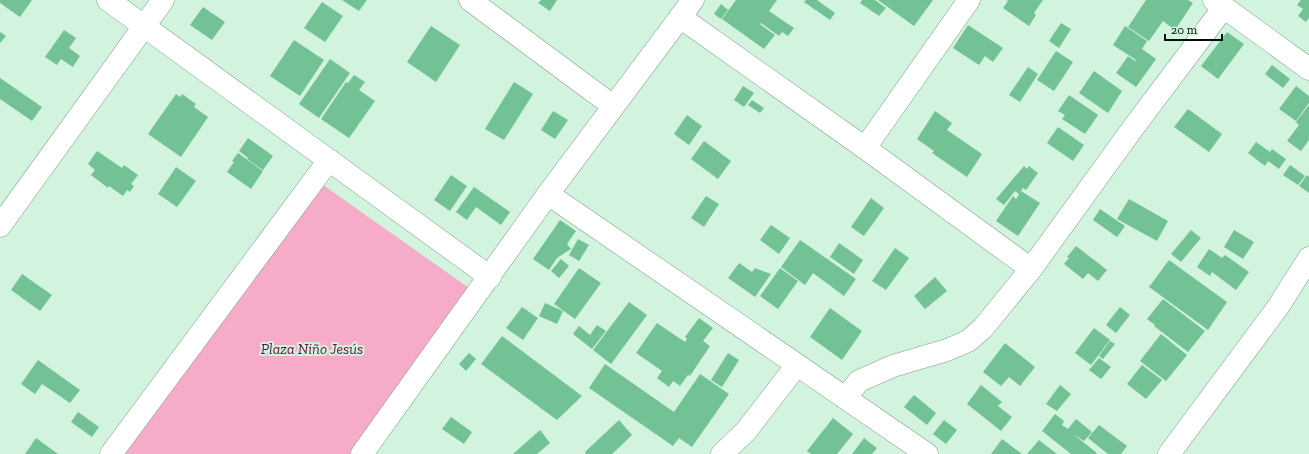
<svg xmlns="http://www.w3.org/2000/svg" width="1309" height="454" font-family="'Zilla Slab',serif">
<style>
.green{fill:#f6abc8}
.building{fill:#73c295}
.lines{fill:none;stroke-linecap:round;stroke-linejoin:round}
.minor-casing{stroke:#809f8c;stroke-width:23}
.minor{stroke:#fff;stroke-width:22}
.labels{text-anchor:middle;stroke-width:4;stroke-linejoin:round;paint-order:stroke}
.park-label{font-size:15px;font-style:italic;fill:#6b0d3f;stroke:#d2f3de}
</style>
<rect width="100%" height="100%" fill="#d2f3de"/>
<polygon class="green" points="316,180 469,288 352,454 124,454"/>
<g class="building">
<polygon points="0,0 32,0 20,17 0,3"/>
<polygon points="342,0 367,0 359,11"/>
<polygon points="541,0 557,0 550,11 538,3"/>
<polygon points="736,0 777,0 769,11 794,28 788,36 782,32 779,36 761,23 760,24 775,35 764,49 722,19"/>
<polygon points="806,0 817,0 835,13 830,20 804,2"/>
<polygon points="862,0 875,0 886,8 879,16 860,3"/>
<polygon points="878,0 933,0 914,26"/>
<polygon points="1006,0 1043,0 1034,13 1036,15 1029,26 1003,8 1008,1"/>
<polygon points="1146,0 1188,0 1193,3 1175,30 1163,21 1149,41 1128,27"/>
<polygon points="1301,0 1309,0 1309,18 1306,22 1298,16 1303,9 1297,5"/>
<polygon points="322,2 343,16 325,42 304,28"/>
<polygon points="721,4 728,10 721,19 714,14"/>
<polygon points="203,7 225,22 212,40 190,25"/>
<polygon points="1061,23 1071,29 1059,48 1049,41"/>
<polygon points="968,25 1003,48 993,62 985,56 979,65 953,48"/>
<polygon points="431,26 460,45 436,82 407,62"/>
<polygon points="1125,26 1147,41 1142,49 1156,59 1136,87 1116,73 1128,56 1135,61 1136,60 1113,45"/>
<polygon points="64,30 76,38 69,48 80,56 73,67 61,59 57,65 45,57"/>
<polygon points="0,32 6,36 0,43"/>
<polygon points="1227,32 1244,44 1218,79 1201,66"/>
<polygon points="294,40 324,60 300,96 270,76"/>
<polygon points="1056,51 1073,62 1054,91 1037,80"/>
<polygon points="330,59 350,73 319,118 299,104"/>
<polygon points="1272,65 1290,79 1283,88 1265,74"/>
<polygon points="1028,67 1038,74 1020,102 1009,95"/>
<polygon points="1094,71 1122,91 1108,113 1079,93"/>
<polygon points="354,75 365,82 359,90 375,101 349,138 321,119 346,82 348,83"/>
<polygon points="0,78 42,107 32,121 0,99"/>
<polygon points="514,82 533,94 504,140 485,129"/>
<polygon points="743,86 754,93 744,107 734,100"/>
<polygon points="1296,86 1309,96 1309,103 1296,121 1279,109"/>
<polygon points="176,94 180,97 182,94 196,104 194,107 208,117 181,157 148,134"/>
<polygon points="1069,95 1098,115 1085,134 1062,119 1065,115 1058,111"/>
<polygon points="752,100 764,108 760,113 748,105"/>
<polygon points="1309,105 1309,140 1301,151 1287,141 1299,125 1296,122"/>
<polygon points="1188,109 1222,134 1209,152 1174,127"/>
<polygon points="553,111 568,120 555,139 541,130"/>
<polygon points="935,111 952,123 947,130 982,154 967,177 932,153 934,151 917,139"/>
<polygon points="687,115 702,126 689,145 674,134"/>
<polygon points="1058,127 1084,145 1073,161 1047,143"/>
<polygon points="248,138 273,156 263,170 247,159 248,158 239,151"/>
<polygon points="704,141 731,161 718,179 691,159"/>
<polygon points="1256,142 1270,152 1272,149 1286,159 1279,169 1268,161 1265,166 1248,153"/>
<polygon points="97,151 122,168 124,165 138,175 131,184 134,186 130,192 127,190 123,196 109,186 108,188 91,175 95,170 88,164"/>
<polygon points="238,153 263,171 251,189 227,172 234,162 232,161"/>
<polygon points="1290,165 1305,176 1298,185 1283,175"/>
<polygon points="1024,166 1027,169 1029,166 1038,173 1026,190 1023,188 1019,194 1015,191 1004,205 996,199"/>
<polygon points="176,167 196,181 177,207 158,194"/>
<polygon points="451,175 467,186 450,211 434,200"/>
<polygon points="1307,175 1309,177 1309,193 1299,186"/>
<polygon points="474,187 510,212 501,225 476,207 467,220 456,212"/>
<polygon points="1021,191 1040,203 1018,236 996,221 1013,196 1016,199"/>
<polygon points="706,196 719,204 704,227 691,218"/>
<polygon points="871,198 884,208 864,236 851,227"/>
<polygon points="1129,199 1168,221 1157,241 1117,219"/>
<polygon points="1100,209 1125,226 1117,237 1093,220"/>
<polygon points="560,220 576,231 567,244 571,249 557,258 549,270 533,259"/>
<polygon points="771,225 790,238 779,254 760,240"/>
<polygon points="1191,230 1201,238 1181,262 1171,254"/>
<polygon points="1234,230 1254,242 1243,259 1224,247"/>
<polygon points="578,239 589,245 579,261 569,255"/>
<polygon points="800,240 856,279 844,296 813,273 805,285 781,267"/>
<polygon points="839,243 863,260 854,274 830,257"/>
<polygon points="1076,246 1107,270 1098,281 1088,273 1083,279 1064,264 1069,258 1067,257"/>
<polygon points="895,248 909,258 886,290 872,281"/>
<polygon points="1209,249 1222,258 1225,255 1249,272 1236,290 1212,272 1210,276 1197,267"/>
<polygon points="561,259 569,266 559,278 551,271"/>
<polygon points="1169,260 1227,302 1208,330 1149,287"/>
<polygon points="739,263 752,272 755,268 771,274 755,297 728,278"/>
<polygon points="579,268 601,283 575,319 554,304"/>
<polygon points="780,268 798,281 778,309 760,296"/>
<polygon points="22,274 52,295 40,311 11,290"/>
<polygon points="935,277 947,291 925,309 914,296"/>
<polygon points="1163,299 1205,331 1188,352 1154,326 1155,325 1147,319"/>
<polygon points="629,302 647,315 611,364 593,350"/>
<polygon points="545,303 563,311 557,324 539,316"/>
<polygon points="522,307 538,318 523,340 506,328"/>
<polygon points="1120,307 1130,315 1116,333 1106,325"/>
<polygon points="830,308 862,331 842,360 810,337"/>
<polygon points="699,318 713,328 703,341 710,346 690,376 688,375 680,386 673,381 669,387 657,378 662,371 636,353 657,323 685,342 687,339 685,337"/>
<polygon points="597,325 606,331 592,349 573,334 579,326 590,335"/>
<polygon points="1094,328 1110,340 1091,365 1075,353"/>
<polygon points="1161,334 1187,355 1166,381 1140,361"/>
<polygon points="502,336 582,396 557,420 481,364"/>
<polygon points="1110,341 1115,344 1103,359 1099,356"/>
<polygon points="1005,343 1035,367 1020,386 1009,377 1001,386 983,372"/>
<polygon points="469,353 476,359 466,371 459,364"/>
<polygon points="728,353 739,360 722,387 711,380"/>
<polygon points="1099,358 1111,367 1101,379 1089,370"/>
<polygon points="38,360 80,390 70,403 42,384 35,394 21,384"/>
<polygon points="605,364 674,412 700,374 729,394 692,447 679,438 673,446 589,388"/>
<polygon points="1142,365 1162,380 1146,399 1127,384"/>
<polygon points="981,385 1002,402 998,406 1012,417 1001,431 967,404"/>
<polygon points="1060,385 1071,394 1057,411 1046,404"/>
<polygon points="914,395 936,413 927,425 904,407"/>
<polygon points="78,412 99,427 92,437 71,422"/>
<polygon points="1055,414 1064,421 1062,425 1068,429 1076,419 1092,432 1084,441 1073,434 1097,453 1096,454 1071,454 1042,431"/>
<polygon points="451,417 472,432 464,444 442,429"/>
<polygon points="833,418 853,434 837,454 811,454 807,451"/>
<polygon points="619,420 632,435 612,454 586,454 585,452"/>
<polygon points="944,420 957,430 946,444 933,434"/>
<polygon points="1099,425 1127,446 1121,454 1108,454 1088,438"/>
<polygon points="540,430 550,443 537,454 513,454"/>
<polygon points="36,438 58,454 25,454"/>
<polygon points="864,438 877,448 872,454 852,454"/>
<polygon points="1002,439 1022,454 991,454"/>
<polygon points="1039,440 1057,454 1027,454"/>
</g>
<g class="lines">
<defs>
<g id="minor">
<polyline points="108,0 490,277"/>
<polyline points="470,0 613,106"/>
<polyline points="1214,0 1309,69"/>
<polyline points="680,17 865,148 1031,269"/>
<polyline points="865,148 969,0"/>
<polyline points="548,194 927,454"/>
<polyline points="0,226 163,0"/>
<polyline points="845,398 859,381 893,366 947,350 968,341 983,328 1031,269 1133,128 1224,7"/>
<polyline points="111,454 329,160"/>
<polyline points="362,454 548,194 693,0"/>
<polyline points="722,454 746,431 797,365"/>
<polyline points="1169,454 1278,307 1309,258"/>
</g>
</defs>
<use href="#minor" class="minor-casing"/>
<use href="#minor" class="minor"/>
</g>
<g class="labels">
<g class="park-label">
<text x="312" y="354">Plaza Niño Jesús</text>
</g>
</g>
<path d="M1165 34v6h57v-6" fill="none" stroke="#040e08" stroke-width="2"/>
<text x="1171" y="34" font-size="12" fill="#040e08" stroke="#d2f3de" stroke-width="3" paint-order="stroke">20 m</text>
</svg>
